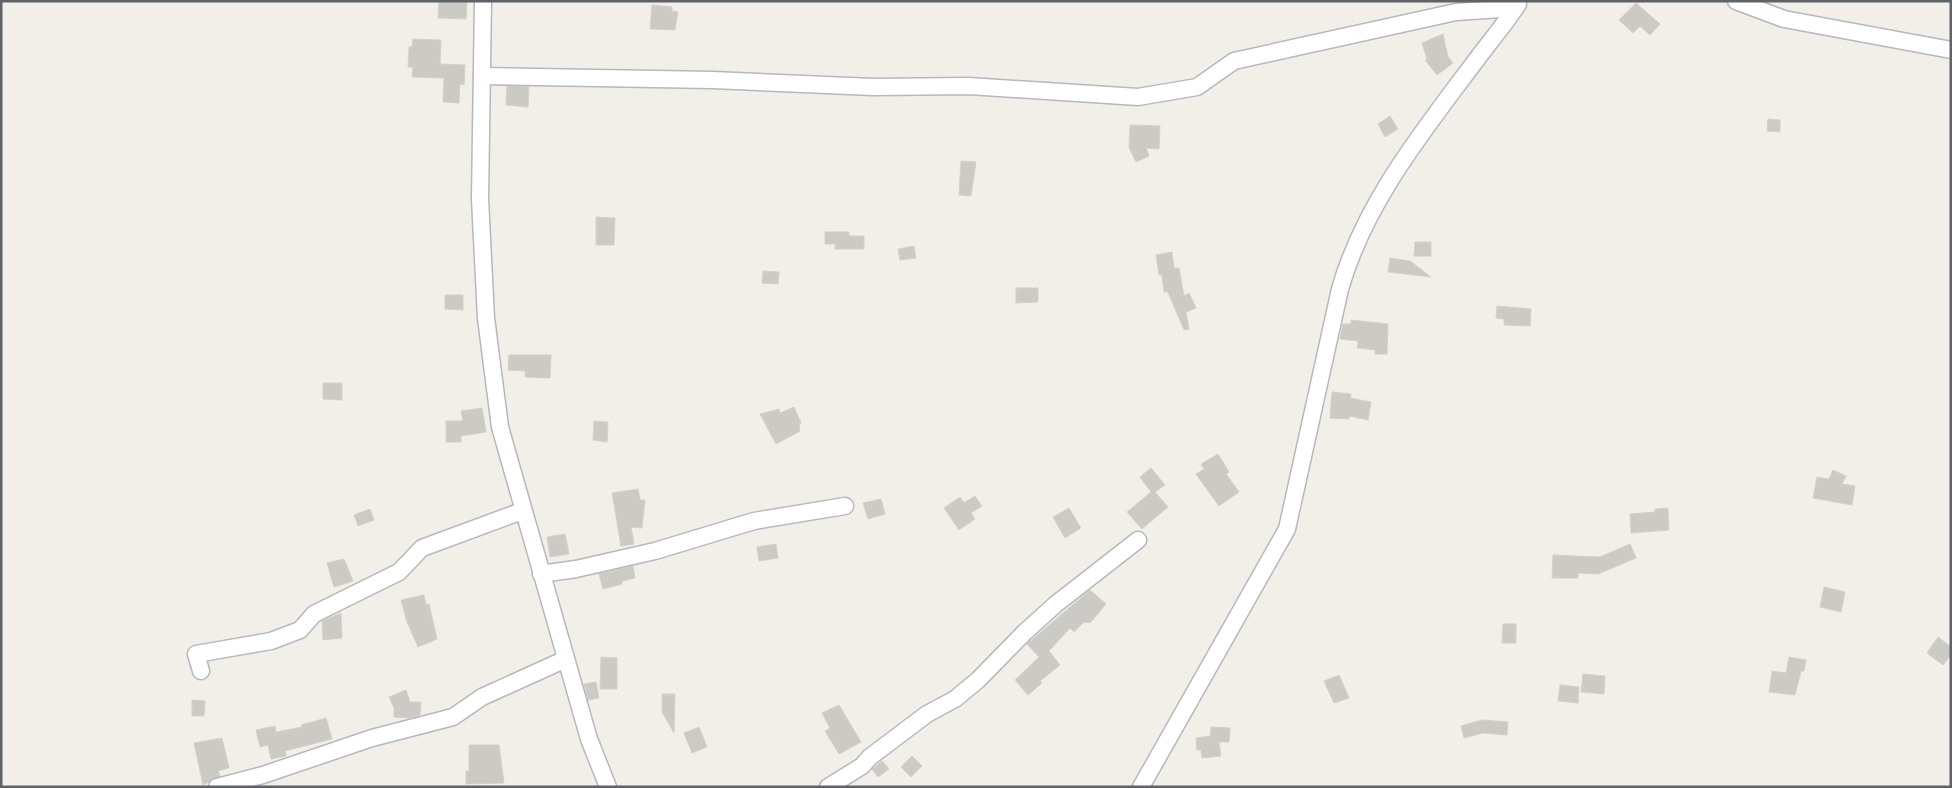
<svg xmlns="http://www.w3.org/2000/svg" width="1952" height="788" font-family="'DM Sans',sans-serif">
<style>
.building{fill:#cccac5;stroke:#d6d1c6}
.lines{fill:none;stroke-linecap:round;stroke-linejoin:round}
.street-casing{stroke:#b5b8bc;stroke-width:19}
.street{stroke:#fff;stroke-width:16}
</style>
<rect width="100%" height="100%" fill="#f1efe8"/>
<g class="building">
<polygon points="439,1 467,1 466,19 438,18"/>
<polygon points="1636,3 1660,24 1650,35 1640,26 1633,33 1619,20"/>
<polygon points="652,5 672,7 672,11 678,12 675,30 650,29"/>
<polygon points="1443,34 1448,57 1453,63 1437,75 1425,60 1427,59 1422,43"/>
<polygon points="413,39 441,40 440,64 465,65 464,85 460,84 459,103 443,102 444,78 412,77 413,67 408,67 409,47 412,47"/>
<polygon points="507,86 529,87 528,107 506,105"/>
<polygon points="1390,116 1398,129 1385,137 1378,124"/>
<polygon points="1768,119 1780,120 1780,132 1767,131"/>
<polygon points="1130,125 1160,126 1159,149 1146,148 1149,156 1136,162 1129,147"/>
<polygon points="961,161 976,162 971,196 959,195"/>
<polygon points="596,217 615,218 614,245 596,245"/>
<polygon points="825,232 849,232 849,236 864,236 864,249 835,249 835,244 825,244"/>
<polygon points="1415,242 1431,242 1431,256 1414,256"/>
<polygon points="914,246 916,258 900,260 898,249"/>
<polygon points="1172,252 1174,268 1179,268 1184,296 1189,293 1196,308 1186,312 1189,329 1184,330 1168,292 1164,292 1162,275 1159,275 1156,255"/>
<polygon points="1390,258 1410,261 1431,277 1388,272"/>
<polygon points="763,271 779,272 778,284 762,283"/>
<polygon points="1016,288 1038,288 1038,302 1016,303"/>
<polygon points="445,295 463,295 463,310 445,309"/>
<polygon points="1497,306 1531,309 1530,326 1504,325 1504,319 1496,318"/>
<polygon points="1351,320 1388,324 1387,354 1375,354 1375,350 1357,348 1358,341 1340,339 1343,324 1351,324"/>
<polygon points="509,355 551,355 550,378 525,377 525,371 508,370"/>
<polygon points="323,383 342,383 342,400 323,399"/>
<polygon points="1332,392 1351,394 1350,398 1371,402 1368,420 1349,416 1349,419 1330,418"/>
<polygon points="794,407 801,423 799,424 800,431 776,444 760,414 779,409 780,413"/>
<polygon points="482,408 486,432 461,436 461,442 446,442 446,421 463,421 461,411"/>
<polygon points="594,421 608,422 607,442 593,440"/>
<polygon points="1218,454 1229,472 1226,474 1239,492 1219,506 1196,474 1204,469 1201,464"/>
<polygon points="1151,468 1165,485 1155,492 1168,507 1142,529 1127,512 1151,492 1140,477"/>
<polygon points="1833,470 1846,476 1842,484 1855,486 1852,505 1813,498 1817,477 1829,479"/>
<polygon points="638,489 640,500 645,500 642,528 631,527 634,544 621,546 612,493"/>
<polygon points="975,496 982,506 971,513 975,519 959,530 944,508 960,497 964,503"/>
<polygon points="881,499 885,514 868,519 863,503"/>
<polygon points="1069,508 1081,528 1065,538 1053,517"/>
<polygon points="1668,508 1669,530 1631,533 1630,514 1655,512 1655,509"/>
<polygon points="370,509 374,520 358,526 354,515"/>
<polygon points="565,534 569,554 550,557 547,537"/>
<polygon points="776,544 778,558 759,561 757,547"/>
<polygon points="1630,544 1636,558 1598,574 1578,573 1578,578 1552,578 1553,555 1600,557"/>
<polygon points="344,559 353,581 334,587 327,563"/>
<polygon points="633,566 635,578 622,581 622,584 603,589 599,574"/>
<polygon points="1824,587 1845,592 1841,612 1820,607"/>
<polygon points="1090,590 1106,604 1090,623 1084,622 1074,632 1070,628 1049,651 1060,665 1040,681 1042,683 1028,695 1015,680 1039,657 1027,644"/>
<polygon points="424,595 426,605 429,604 437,639 418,647 407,622 401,600"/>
<polygon points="341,613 342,638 323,640 322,621"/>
<polygon points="1503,624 1516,624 1516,643 1502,643"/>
<polygon points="1938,637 1951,647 1951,655 1943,665 1927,653"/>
<polygon points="601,657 617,658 617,689 600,689"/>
<polygon points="1789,657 1806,660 1804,671 1801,671 1795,695 1769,692 1772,671 1786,673"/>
<polygon points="1583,674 1605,676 1604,694 1581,692"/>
<polygon points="1339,675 1349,698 1334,703 1324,681"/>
<polygon points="596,682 599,698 588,700 584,684"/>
<polygon points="1560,685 1579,687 1578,703 1558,701"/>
<polygon points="406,690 410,702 421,702 420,715 409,718 394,717 394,708 389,697"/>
<polygon points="662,694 675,694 674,733 662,712"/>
<polygon points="192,700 205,701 204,716 192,716"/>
<polygon points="839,705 861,742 839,754 825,731 830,728 822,713"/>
<polygon points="326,718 332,739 285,751 286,756 271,759 268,745 260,747 256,730 275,726 276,732 302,727 301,725"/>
<polygon points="1482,720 1508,722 1507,735 1483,733 1464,738 1461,726"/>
<polygon points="699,727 707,747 692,753 684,733"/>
<polygon points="1211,727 1230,728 1229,742 1219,742 1221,756 1202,758 1201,750 1197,750 1196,738 1210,736"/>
<polygon points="222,738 229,768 218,771 220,776 203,785 194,743"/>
<polygon points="469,745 499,745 504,783 466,784 466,771 469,771"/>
<polygon points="912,756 922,766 911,777 901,767"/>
<polygon points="882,761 889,769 878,777 872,769"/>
</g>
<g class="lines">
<defs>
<g id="street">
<polyline points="483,1 480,199 486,318 500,427 589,739 608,787"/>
<polyline points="1736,1 1784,19 1951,50"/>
<polyline points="482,76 713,80 873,87 969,86 1138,97 1197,87 1234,61 1456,12 1515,8"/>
<polyline points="541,574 576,569 655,551 754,521 845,506"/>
<polyline points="201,671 196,654 271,641 300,630 314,614 399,572 422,548 522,511"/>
<polyline points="217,787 263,775 372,738 453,717 482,697 566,659"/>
<polyline points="828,787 862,766 870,757 927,714 955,699 978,680 1025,632 1056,604 1138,540"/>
<path d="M1141 787 1287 529 1340 289C1365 202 1424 130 1477 59 1491 40 1506 23 1518 4"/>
</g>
</defs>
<use href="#street" class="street-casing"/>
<use href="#street" class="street"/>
</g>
<rect width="1952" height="788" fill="none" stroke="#5f6368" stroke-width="5"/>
</svg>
